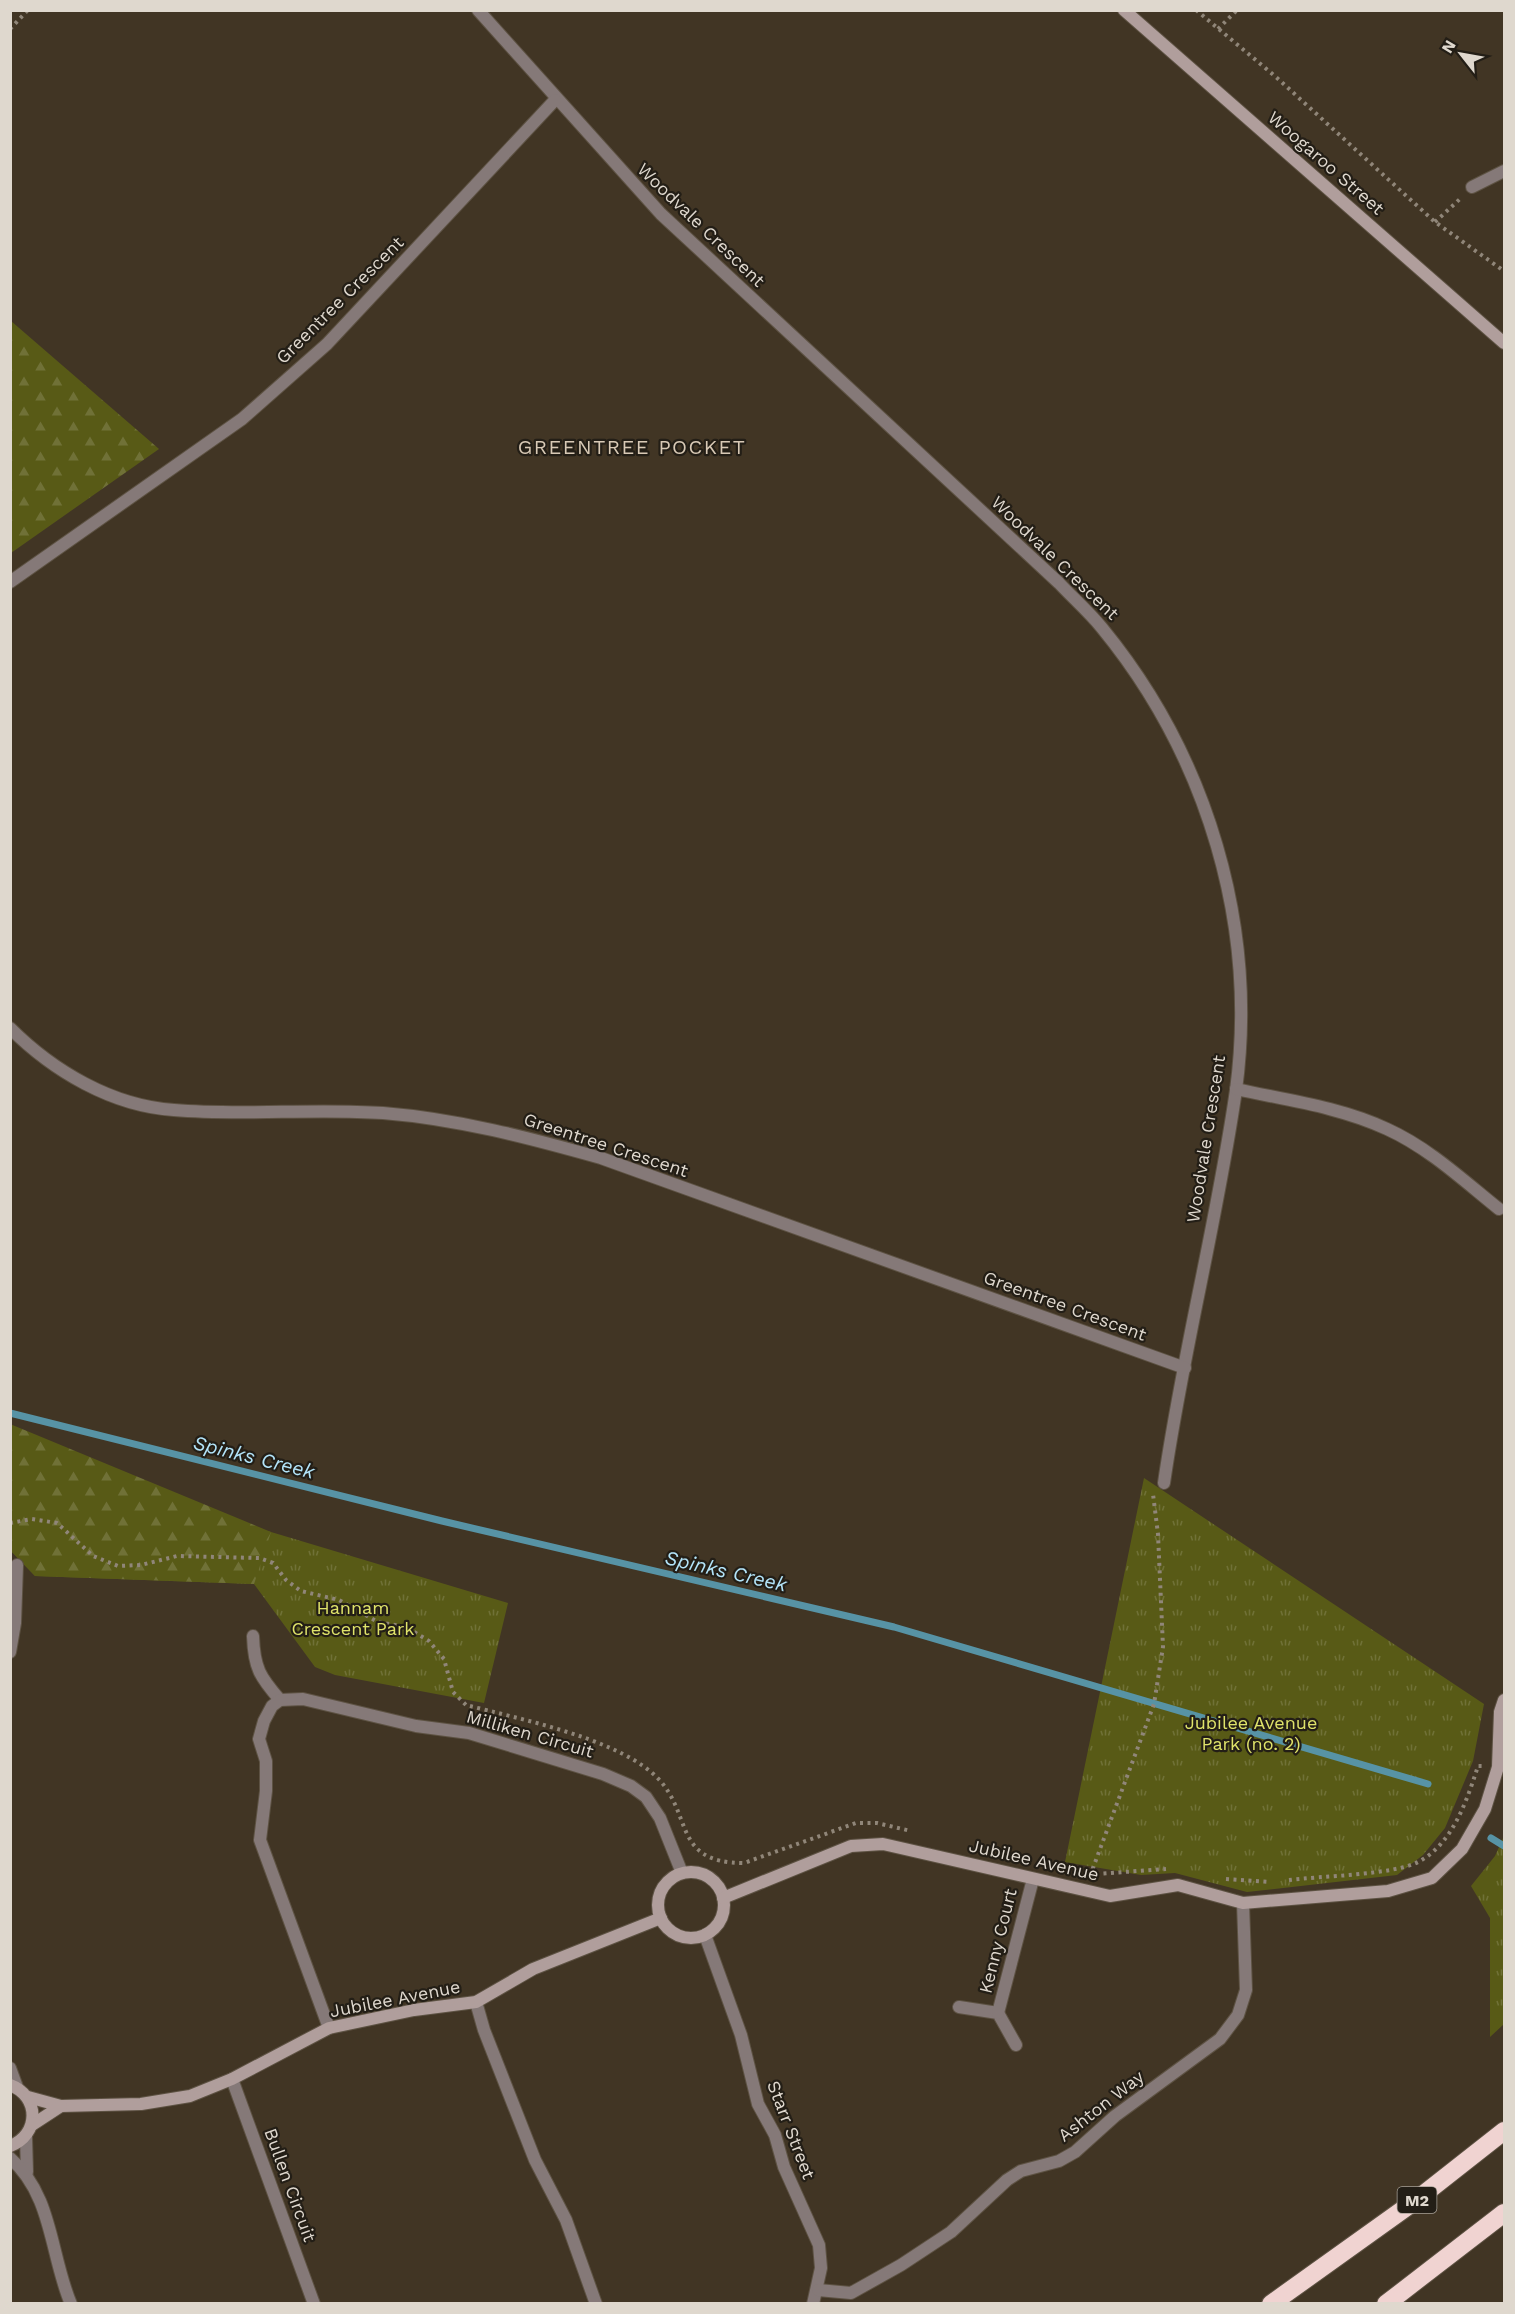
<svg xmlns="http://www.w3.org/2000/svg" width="1515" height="2314" font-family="'Work Sans',sans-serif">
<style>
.grass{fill:url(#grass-tufts)}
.forest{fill:url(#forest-firs)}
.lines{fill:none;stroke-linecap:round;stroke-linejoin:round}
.stream{stroke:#5793a5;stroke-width:7}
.street-casing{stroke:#5d5243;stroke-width:14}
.secondary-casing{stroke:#5d5243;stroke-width:14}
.highway-casing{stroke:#5d5243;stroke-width:20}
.path{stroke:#908679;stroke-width:4;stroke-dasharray:3 4.5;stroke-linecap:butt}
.street{stroke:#857978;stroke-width:12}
.secondary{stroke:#b09e9c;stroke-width:12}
.highway{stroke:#f0d3d1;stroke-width:18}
.labels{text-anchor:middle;stroke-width:4.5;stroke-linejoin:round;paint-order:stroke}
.shield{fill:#231e16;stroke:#a7a097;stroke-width:1.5}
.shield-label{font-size:16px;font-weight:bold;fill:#dfd8ce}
.street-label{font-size:18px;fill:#dfd8ce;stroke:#231e16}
.park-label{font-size:18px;fill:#dfe36a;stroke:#231e16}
.neighbourhood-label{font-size:20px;letter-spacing:1.5px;fill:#d8c9b5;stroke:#231e16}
.water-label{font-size:20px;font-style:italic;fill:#b3e4f9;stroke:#231e16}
</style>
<defs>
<pattern id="grass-tufts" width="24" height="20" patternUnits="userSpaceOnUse" patternTransform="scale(1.5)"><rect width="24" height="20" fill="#585a16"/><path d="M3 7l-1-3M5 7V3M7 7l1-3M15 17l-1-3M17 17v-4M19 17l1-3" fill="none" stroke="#707137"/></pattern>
<pattern id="forest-firs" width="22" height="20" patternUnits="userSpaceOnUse" patternTransform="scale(1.5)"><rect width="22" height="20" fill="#585a16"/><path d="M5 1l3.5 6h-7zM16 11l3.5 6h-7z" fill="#707137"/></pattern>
</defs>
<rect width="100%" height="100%" fill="#413524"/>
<g class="grass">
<polygon points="10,1461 271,1532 508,1603 484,1703 335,1675 315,1667 254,1584 35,1576 11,1551"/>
<polygon points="1144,1478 1484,1704 1473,1761 1445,1828 1423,1855 1397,1875 1247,1892 1175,1873 1141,1875 1065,1862"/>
<polygon points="1504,1836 1504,2024 1490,2037 1490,1918 1471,1886 1495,1856"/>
</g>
<g class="forest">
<polygon points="11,321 159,449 11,553 10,553"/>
<polygon points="10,1424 271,1532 254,1584 35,1576 11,1551"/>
</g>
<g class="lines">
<g class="stream">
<polyline points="10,1413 442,1521 894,1627 1428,1784"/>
<polyline points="1491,1838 1504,1846"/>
</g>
<defs>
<g id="street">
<path d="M478 10 661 214 1059 583C1073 598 1089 612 1102 628 1207 756 1258 925 1236 1090 1217 1222 1183 1351 1164 1483"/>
<polyline points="1472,187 1504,171"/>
<polyline points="10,582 242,419 327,344 555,100"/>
<path d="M10 1028C53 1071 112 1106 174 1110 243 1116 314 1108 383 1113 458 1119 530 1138 601 1158L1185 1368"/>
<path d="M1236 1089C1286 1100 1340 1107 1387 1129 1429 1148 1464 1181 1499 1209"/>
<path d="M253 1636C254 1668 260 1677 280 1700"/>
<polyline points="10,1652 15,1623 17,1565"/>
<polyline points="705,1935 741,2035 758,2104 775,2135 784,2167 819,2245 821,2268 813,2304"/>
<polyline points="476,2002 484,2030 535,2160 566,2220 596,2304"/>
<polyline points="959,2007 998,2013 1016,2045"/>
<polyline points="998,2013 1033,1879"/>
<polyline points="329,2028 260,1840 266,1791 266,1761 259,1739 264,1721 272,1706 280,1700 303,1699 416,1726 469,1733 603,1774 631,1786 646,1797 660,1818 682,1873"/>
<polyline points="10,2068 17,2087"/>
<polyline points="232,2079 314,2304"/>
<polyline points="26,2137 27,2172"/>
<path d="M10 2158C53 2195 50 2255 71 2304"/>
<polyline points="818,2290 851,2293 901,2265 951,2232 1007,2180 1021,2171 1059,2161 1075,2152 1115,2116 1220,2039 1238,2015 1246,1990 1243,1903"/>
</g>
<g id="secondary">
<polyline points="1124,10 1504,343"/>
<circle cx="691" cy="1905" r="33"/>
<polyline points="723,1898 851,1846 883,1844 1110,1896 1178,1885 1243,1903 1388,1891 1432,1878 1462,1849 1485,1809 1498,1767 1500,1712 1504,1700"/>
<path d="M10 2085C40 2096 40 2135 10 2146"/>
<polyline points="28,2097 61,2106 141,2104 190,2096 232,2079 329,2028 414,2010 476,2002 533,1969 661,1918"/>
<polyline points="32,2125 61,2106"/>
</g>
<g id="highway">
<polyline points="1271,2304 1415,2201 1504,2131"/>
<polyline points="1386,2304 1504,2213"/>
</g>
</defs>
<use href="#street" class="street-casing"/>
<use href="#secondary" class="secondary-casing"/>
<use href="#highway" class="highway-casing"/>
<g class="path">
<polyline points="1196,10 1276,77 1435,222 1504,271"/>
<polyline points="10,29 28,10"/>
<polyline points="1218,29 1237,10"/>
<polyline points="1435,222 1461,198"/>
<path d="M10 1523 32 1519 57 1523 93 1556 118 1566 141 1565 177 1556 259 1558 273 1563 286 1580 301 1591 339 1600 378 1622 406 1627 429 1641 444 1659 453 1692 466 1705C520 1719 609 1737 651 1772 696 1809 668 1863 744 1863L856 1823H877L911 1831"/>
<polyline points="1096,1874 1166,1869"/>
<polyline points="1090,1876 1154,1704 1163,1647 1158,1534 1153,1494"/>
<polyline points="1226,1879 1270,1882"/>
<path d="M1289 1880C1320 1876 1393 1875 1418 1862 1453 1844 1467 1800 1478 1766H1482"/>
</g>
<use href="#street" class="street"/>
<use href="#secondary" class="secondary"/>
<use href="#highway" class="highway"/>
</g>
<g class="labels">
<rect class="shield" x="1397.5" y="2187" width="39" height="26" rx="4.5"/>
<g class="shield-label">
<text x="1417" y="2206">M2</text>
</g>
<g class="street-label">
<text transform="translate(1326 163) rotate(41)" y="6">Woogaroo Street</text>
<text transform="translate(701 225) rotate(44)" y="6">Woodvale Crescent</text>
<text transform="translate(340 300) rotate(-45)" y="6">Greentree Crescent</text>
<text transform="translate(1055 558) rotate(44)" y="6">Woodvale Crescent</text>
<text transform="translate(1206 1139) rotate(-81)" y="6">Woodvale Crescent</text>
<text transform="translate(606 1145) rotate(18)" y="6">Greentree Crescent</text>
<text transform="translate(1065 1306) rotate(20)" y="6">Greentree Crescent</text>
<text transform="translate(530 1734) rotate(16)" y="6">Milliken Circuit</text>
<text transform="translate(1034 1860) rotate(13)" y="6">Jubilee Avenue</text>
<text transform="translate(998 1941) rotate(-76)" y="6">Kenny Court</text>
<text transform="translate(395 1999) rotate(-11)" y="6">Jubilee Avenue</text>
<text transform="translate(1101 2106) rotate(-38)" y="6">Ashton Way</text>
<text transform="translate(791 2130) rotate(69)" y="6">Starr Street</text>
<text transform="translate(290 2185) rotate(70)" y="6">Bullen Circuit</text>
</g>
<g class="park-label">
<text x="353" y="1614">Hannam<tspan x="353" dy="21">Crescent Park</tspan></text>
<text x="1251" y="1729">Jubilee Avenue<tspan x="1251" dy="21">Park (no. 2)</tspan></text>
</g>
<g class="neighbourhood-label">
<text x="632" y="454">GREENTREE POCKET</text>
</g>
<g class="water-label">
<text transform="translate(254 1457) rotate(14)" y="7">Spinks Creek</text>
<text transform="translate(726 1571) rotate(13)" y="7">Spinks Creek</text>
</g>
</g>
<rect width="1515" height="2314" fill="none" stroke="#dfd8ce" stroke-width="24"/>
<g transform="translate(1461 54) rotate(301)" stroke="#231e16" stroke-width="4.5" paint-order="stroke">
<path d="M0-4.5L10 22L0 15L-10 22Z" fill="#dfd8ce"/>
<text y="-9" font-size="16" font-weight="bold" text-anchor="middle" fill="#dfd8ce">N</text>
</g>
</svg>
